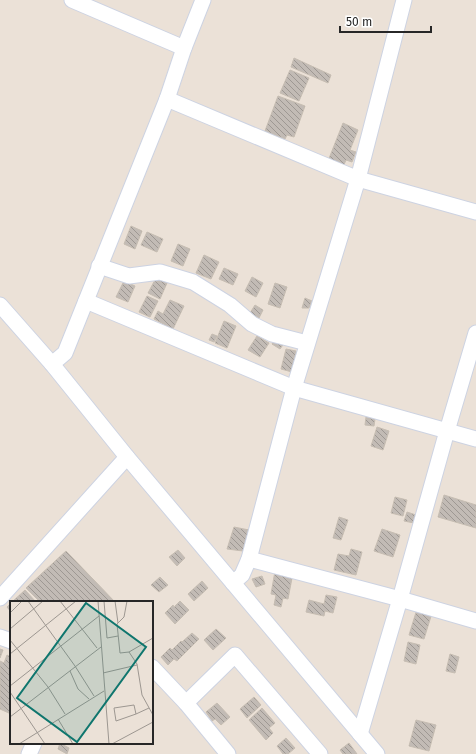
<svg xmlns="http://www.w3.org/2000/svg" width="476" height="754" font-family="'Fira Sans',sans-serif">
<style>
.building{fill:url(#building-back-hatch);stroke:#c6bdb2}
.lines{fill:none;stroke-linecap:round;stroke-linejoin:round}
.minor-casing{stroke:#cdd3e2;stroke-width:17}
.minor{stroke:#fff;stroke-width:15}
.inset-road{fill:none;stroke:#9d9791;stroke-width:1}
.view{fill:#0f766e;fill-opacity:0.15;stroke:#0f766e;stroke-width:2}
.inset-edge{fill:none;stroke:#272727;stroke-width:2}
</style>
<defs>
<pattern id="building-back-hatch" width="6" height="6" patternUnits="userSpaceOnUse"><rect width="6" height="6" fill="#c2bbb5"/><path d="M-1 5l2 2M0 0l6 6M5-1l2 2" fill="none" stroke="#9e9893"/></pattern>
</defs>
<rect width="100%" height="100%" fill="#ebe1d7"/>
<g class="building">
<polygon points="294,58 331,75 328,83 291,67"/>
<polygon points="290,70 309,78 299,101 280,93"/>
<polygon points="278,96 305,106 294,137 287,135 285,139 265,131"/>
<polygon points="343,123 358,130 350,150 356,152 352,162 346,160 343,167 328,161"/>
<polygon points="131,226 142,231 135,249 124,244"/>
<polygon points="147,232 163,239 157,252 141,245"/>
<polygon points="178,244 190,249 183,266 171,261"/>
<polygon points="204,255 219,262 211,279 196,273"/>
<polygon points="224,268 238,274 233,285 219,279"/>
<polygon points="252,277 263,283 256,297 245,291"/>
<polygon points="156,278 167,283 160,299 148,293"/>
<polygon points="124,281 135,286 128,302 116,297"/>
<polygon points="275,283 287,287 280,308 268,304"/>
<polygon points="147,296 158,301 150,317 139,312"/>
<polygon points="305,298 312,301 309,308 302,308"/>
<polygon points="170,300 184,306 173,329 154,319 158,311 163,314"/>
<polygon points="255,305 263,310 259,318 250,313"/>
<polygon points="224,321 236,326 227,348 215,343"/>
<polygon points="212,334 217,336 214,342 209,340"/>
<polygon points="257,336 269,343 260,357 248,350"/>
<polygon points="277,337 285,342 280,349 272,344"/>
<polygon points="286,349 296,351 292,372 281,369"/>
<polygon points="366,417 375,419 374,426 365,425"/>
<polygon points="377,427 389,431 383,450 371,446"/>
<polygon points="444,495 476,505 476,528 438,517"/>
<polygon points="395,497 407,500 403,516 391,513"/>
<polygon points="407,512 416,515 414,523 404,521"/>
<polygon points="339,517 348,520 341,540 333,538"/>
<polygon points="234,527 249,530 243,551 227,549"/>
<polygon points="382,529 400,535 393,557 374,551"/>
<polygon points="351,549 362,552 356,575 334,570 338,554 349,556"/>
<polygon points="178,550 185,558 177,566 169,557"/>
<polygon points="66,551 115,602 40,602 26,588"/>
<polygon points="275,571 293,573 288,599 283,598 281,607 274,605 276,595 271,594"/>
<polygon points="262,576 265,584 256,587 252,579"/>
<polygon points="160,577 168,585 159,592 151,585"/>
<polygon points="202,581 208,588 194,601 188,594"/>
<polygon points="25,590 36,602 12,602"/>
<polygon points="326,595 337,597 333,613 325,611 324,616 306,612 309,600 324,604"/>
<polygon points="180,601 189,610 175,624 165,613 173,605 174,607"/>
<polygon points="11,603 11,612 7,607"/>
<polygon points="417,609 432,613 424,639 409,635"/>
<polygon points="216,629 226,638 213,650 204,640"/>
<polygon points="192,633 199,639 177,661 174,659 168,665 161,657 170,648 172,650 181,641 182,642"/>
<polygon points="408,642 420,645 416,664 404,661"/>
<polygon points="0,649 3,650 0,658"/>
<polygon points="450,654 459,657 455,673 446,671"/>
<polygon points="7,655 11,657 11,714 0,709 0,661 4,663"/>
<polygon points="254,697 261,705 247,718 240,709"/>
<polygon points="217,703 230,717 221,725 215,719 212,721 206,712"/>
<polygon points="262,708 275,723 269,728 273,733 266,740 249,720"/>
<polygon points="416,720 436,725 429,751 409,746"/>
<polygon points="286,738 295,748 288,754 283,754 277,746"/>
<polygon points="60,743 69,748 67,754 58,749"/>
<polygon points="349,743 357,754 343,754 340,750"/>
</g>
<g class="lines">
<defs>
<g id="minor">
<polyline points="72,0 184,48"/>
<polyline points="167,99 358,179 476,212"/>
<polyline points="99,266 129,276 160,272 193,282 230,305 252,324 272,334 307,343"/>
<polyline points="86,301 294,388 476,439"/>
<polyline points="0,305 52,364 127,457 377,754"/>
<polyline points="52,364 65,353 167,99 184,48 203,0"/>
<polyline points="249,559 400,599 476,621"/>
<polyline points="233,583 242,575 249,559 294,388 358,179 404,0"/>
<polyline points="0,598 127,457"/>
<polyline points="0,637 11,641"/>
<polyline points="152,667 186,703 228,754"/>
<polyline points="186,703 235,655 320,754"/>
<polyline points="360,734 400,599 447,431 476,333"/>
<polyline points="29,754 34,743"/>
</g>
</defs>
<use href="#minor" class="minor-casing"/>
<use href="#minor" class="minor"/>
</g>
<g transform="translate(10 601)">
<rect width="143" height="143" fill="#ebe1d7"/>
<path class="inset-road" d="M18 0 65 65 84 95M50 0 87 47M88 0 99 143M94 0 97 37 108 35M105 0 108 22M117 0 114 16 107 23 110 52 119 51 127 63 132 94 143 114M0 12 12 0M0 28 33 0M0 39 38 86 55 113M119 51 143 37M0 53 66 0M60 70 68 88 79 98M93 72 127 64M0 85 89 15M0 91 35 143M126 113 124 104 104 107 106 120 126 113 139 107M0 116 91 46M48 118 63 143M9 143 94 90M102 143 143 121"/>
<path class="view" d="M76 2 136 46 67 141 7 97Z"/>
<rect width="143" height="143" class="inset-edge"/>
</g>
<path d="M340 26v6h91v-6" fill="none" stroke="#272727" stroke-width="2"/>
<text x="346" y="26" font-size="12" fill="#272727" stroke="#ffffff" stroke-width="3" paint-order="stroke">50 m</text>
</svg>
